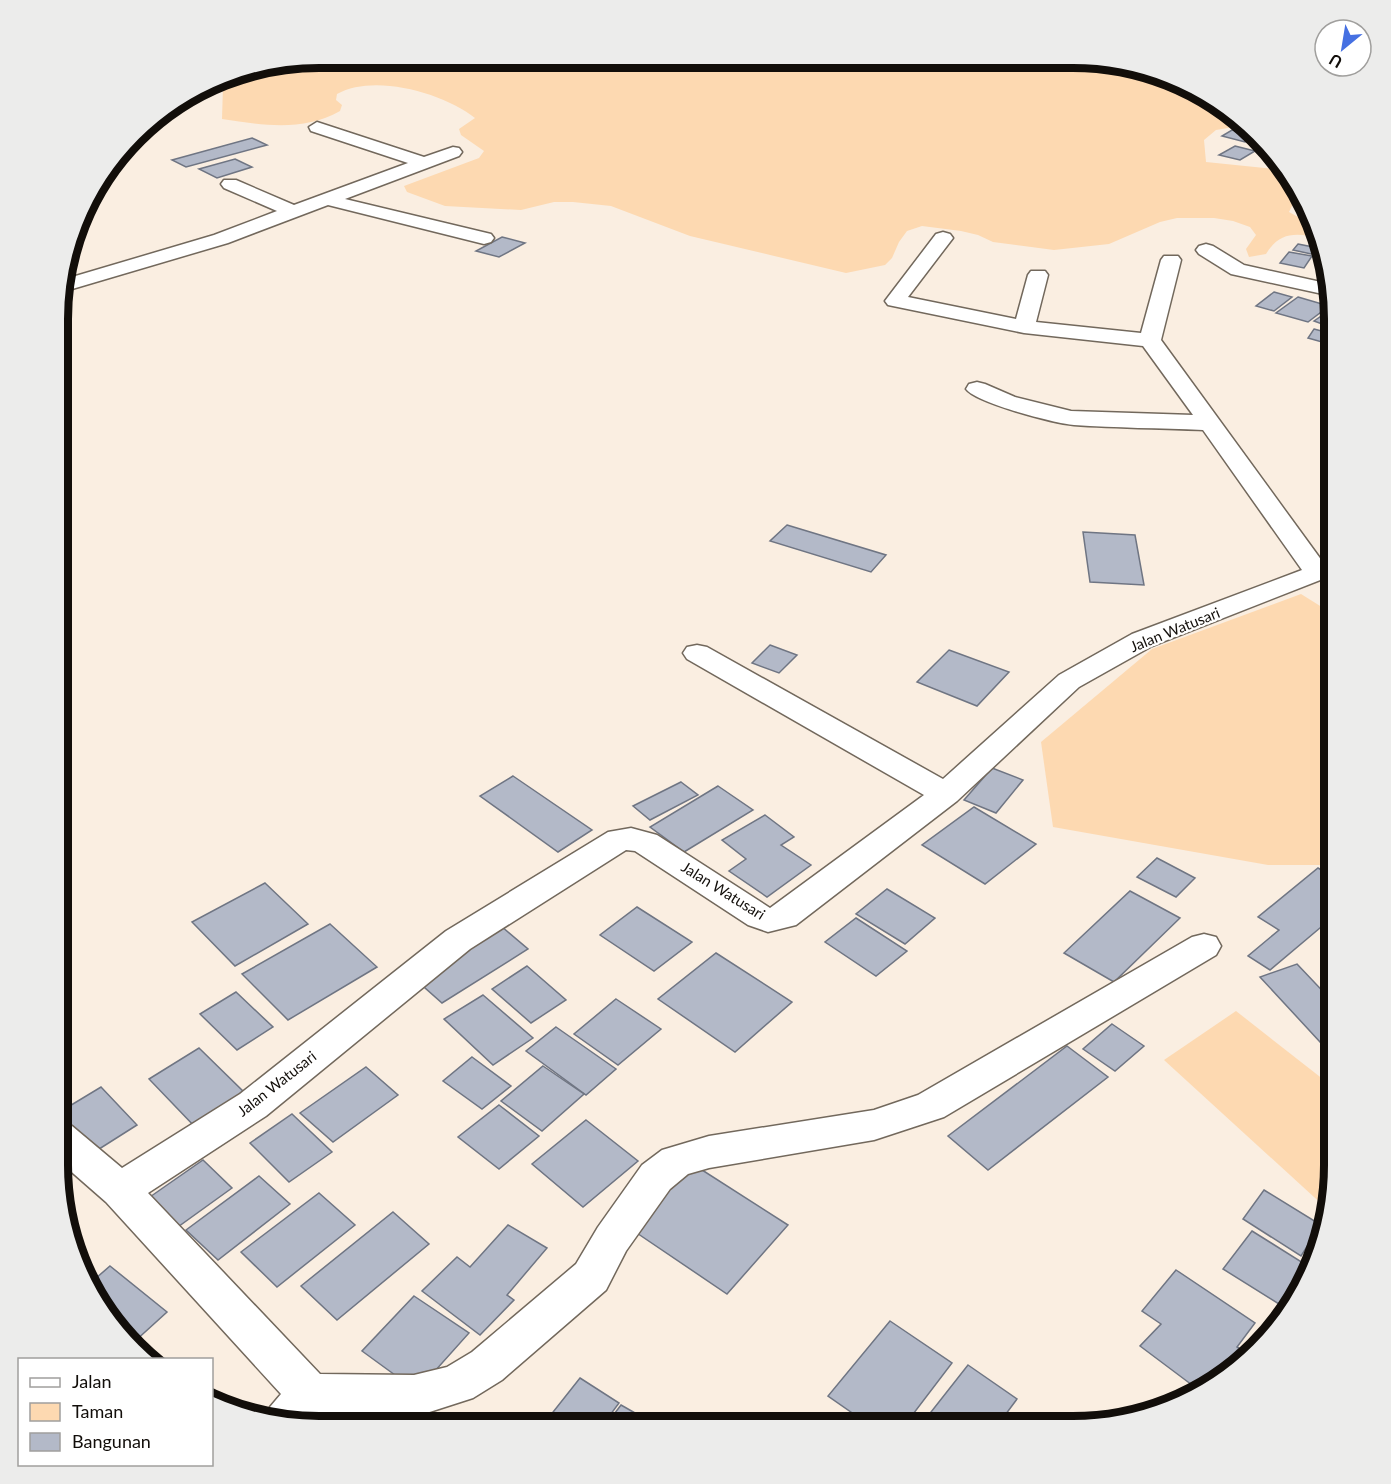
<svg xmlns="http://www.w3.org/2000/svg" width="1391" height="1484" font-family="Lato,sans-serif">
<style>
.green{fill:#fdd9b1}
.building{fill:#b3b9c8;stroke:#6f7583;stroke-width:1.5}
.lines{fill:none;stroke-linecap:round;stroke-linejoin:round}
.street-casing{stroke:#72685c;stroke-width:3}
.street{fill:#fff;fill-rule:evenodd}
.labels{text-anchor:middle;stroke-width:4.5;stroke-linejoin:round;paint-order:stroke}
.street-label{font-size:15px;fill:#120e0a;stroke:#fff}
.rim{fill:none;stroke:#120e0a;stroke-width:8}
</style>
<rect width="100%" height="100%" fill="#faeee1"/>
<g class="green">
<path d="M319 57 1106 59 1203 92 1240 126 1216 130 1204 140 1206 162 1283 170C1297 183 1298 196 1289 212L1316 227 1321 238C1296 233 1280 231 1266 254L1249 257 1246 249 1256 235 1250 227 1233 221 1214 218H1177L1160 222 1109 244 1054 250 993 242 978 235 961 231 922 226 907 231 899 242 892 258 885 265 846 273 690 236 611 206 573 202H554L521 210 445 206 407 192 404 186 479 158 484 151 461 135 459 129 475 118C444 93 374 73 337 94L336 100 342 105 340 111C303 132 262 125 222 119L223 86 220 79 234 71Z"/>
<polygon points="1301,594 1333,614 1333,865 1268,865 1053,827 1041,742 1152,649"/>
<polygon points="1236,1011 1333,1087 1333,1182 1326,1208 1164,1060"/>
</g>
<g class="building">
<polygon points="1232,130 1248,134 1252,138 1245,142 1222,136"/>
<polygon points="252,138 267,145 186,167 172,160"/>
<polygon points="1235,146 1255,151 1240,160 1219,155"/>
<polygon points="235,159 252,167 217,178 199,169"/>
<polygon points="502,237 525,243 499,257 476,251"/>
<polygon points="1298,244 1323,249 1325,257 1293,250"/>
<polygon points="1289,252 1312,256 1304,268 1280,263"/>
<polygon points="1274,292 1292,297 1274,311 1256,306"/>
<polygon points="1298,297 1329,306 1308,322 1276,313"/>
<polygon points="1333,308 1333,328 1314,321"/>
<polygon points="1314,329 1333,334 1333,340 1329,344 1308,338"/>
<polygon points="787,525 886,555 871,572 770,541"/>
<polygon points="1083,532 1135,535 1144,585 1090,582"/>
<polygon points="770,645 797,655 779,673 752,663"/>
<polygon points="949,650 1009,672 977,706 917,682"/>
<polygon points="992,768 1023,780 996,813 964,800"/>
<polygon points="513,776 592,830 558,852 480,796"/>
<polygon points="681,782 698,795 650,820 633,806"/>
<polygon points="718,786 753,810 684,852 650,827"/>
<polygon points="974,807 1036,844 985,884 922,845"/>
<polygon points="765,815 794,837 781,845 811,865 767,897 729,871 746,859 722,840"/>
<polygon points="1157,858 1195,878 1176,897 1137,877"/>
<polygon points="1318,868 1333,877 1333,917 1270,970 1248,956 1279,930 1258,917"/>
<polygon points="265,883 308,924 235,966 192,922"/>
<polygon points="887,889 935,918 905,944 856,914"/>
<polygon points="1130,891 1180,918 1114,982 1064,953"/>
<polygon points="637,907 692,942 654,971 600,935"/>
<polygon points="856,918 907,951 876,976 825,942"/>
<polygon points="330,924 377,967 288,1020 242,974"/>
<polygon points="501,926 528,949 442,1003 415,979"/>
<polygon points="716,953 792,1002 735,1052 658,999"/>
<polygon points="1297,964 1333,1002 1333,1056 1260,977"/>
<polygon points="527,966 566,1000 531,1023 492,989"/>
<polygon points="236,992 273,1027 237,1050 200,1014"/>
<polygon points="483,995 533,1038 493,1065 444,1019"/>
<polygon points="616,999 661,1029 618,1065 574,1034"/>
<polygon points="1112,1024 1144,1046 1115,1071 1083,1049"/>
<polygon points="556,1027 616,1069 586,1095 526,1051"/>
<polygon points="1067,1046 1108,1077 988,1170 948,1136"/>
<polygon points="199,1048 249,1097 198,1130 149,1079"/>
<polygon points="472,1057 511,1086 482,1109 443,1081"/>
<polygon points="543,1066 584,1094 542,1131 501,1101"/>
<polygon points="366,1067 398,1095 333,1142 300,1113"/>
<polygon points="101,1087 137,1125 85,1158 58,1127 58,1113"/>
<polygon points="499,1105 539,1136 499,1169 458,1137"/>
<polygon points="292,1114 332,1152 289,1182 250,1143"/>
<polygon points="586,1120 638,1161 583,1207 532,1164"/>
<polygon points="203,1160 232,1188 175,1229 147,1199"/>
<polygon points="688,1161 788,1225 727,1294 625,1225"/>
<polygon points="259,1176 290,1204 218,1260 186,1230"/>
<polygon points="1264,1190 1321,1225 1301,1256 1243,1219"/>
<polygon points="319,1193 355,1225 277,1287 241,1252"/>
<polygon points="393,1212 429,1244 337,1320 301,1286"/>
<polygon points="508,1225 547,1248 507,1295 514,1300 480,1335 422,1291 457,1257 470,1267"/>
<polygon points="1252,1231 1308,1266 1299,1296 1287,1309 1223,1269"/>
<polygon points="110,1266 167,1312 134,1342 101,1311 88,1285"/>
<polygon points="1176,1270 1255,1323 1237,1347 1239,1348 1205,1389 1200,1391 1140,1346 1161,1324 1142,1311"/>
<polygon points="414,1296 469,1333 417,1391 362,1351"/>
<polygon points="890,1321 952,1363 904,1426 871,1426 828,1396"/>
<polygon points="968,1365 1017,1399 997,1426 920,1426"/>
<polygon points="580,1378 619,1403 602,1426 542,1426"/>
<polygon points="621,1405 658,1426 605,1426"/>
</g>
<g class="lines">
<defs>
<g id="street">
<polygon points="317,122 424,157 453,147 459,148 462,152 459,156 345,199 491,234 494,238 491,242 484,244 328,205 228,243 62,292 62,280 214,235 277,211 224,188 221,184 224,180 236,180 294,205 408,163 311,131 309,127"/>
<path d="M943 232 950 234 953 238 908 297 1016 319 1028 275 1031 271H1045L1048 275 1036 322 1141 333 1161 260 1164 256H1178L1181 260 1161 340 1322 561 1333 558V575L1152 646 1079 687 957 801 796 925 768 932 748 925 635 851 626 850 470 949 266 1116 148 1193 320 1374 414 1375 447 1367 472 1352 576 1264 598 1227 642 1165 662 1150 709 1136 874 1110 918 1095 1192 937 1204 934 1216 937 1221 946 1216 955 944 1117 874 1140 709 1168 688 1174 670 1189 626 1251 606 1290 502 1380 473 1398 414 1417 375 1416 379 1426H320L314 1422 311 1426H302L266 1416 270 1407 281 1394 106 1202 58 1160V1121L72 1126 122 1168 240 1094 446 931 608 832 631 828 657 835 770 908 924 795 687 659 683 653 687 647 697 645 707 647 943 779 1059 675 1132 634 1302 570 1203 430C1160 428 1116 428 1074 425 1054 423 976 403 966 389L969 384 977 382 985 384 1015 397 1071 411 1193 415 1143 346 1024 333 888 305 885 301 888 297 936 234Z"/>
<polygon points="1206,244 1213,246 1244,265 1330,284 1332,296 1231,274 1199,254 1196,250 1199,246"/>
</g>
</defs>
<use href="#street" class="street-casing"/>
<use href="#street" class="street"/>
</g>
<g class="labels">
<g class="street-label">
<text transform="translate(1175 630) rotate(-22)" y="5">Jalan Watusari</text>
<text transform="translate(723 891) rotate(32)" y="5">Jalan Watusari</text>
<text transform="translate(277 1084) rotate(-38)" y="5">Jalan Watusari</text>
</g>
</g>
<path d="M0 0H1391V1484H0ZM319 68H1073A251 251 0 0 1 1324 319V1165A251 251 0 0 1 1073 1416H319A251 251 0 0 1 68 1165V319A251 251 0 0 1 319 68Z" fill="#ececeb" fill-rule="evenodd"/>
<path class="rim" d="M319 68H1073A251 251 0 0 1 1324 319V1165A251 251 0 0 1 1073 1416H319A251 251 0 0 1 68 1165V319A251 251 0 0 1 319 68Z"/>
<rect x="18" y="1358" width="195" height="108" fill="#ffffff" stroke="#a09f9d" stroke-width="1.5"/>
<rect x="30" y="1378" width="30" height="9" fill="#ffffff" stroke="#a09f9d" stroke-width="1.5"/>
<text x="72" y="1388" font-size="18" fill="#120e0a">Jalan</text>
<rect x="30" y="1403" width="30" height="18" fill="#fdd9b1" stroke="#a09f9d" stroke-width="1.5"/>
<text x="72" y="1418" font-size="18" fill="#120e0a">Taman</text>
<rect x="30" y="1433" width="30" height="18" fill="#b3b9c8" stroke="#a09f9d" stroke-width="1.5"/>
<text x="72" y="1448" font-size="18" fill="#120e0a">Bangunan</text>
<g transform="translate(1343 48) rotate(210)"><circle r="28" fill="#ffffff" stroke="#a09f9d" stroke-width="1.5"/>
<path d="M0-4.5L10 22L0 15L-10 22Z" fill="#4570e2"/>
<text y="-9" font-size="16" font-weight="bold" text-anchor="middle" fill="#120e0a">U</text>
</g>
</svg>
